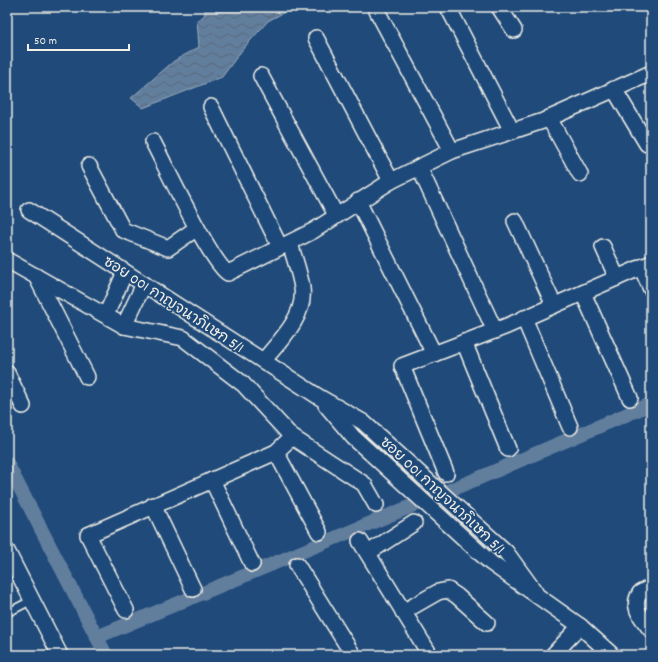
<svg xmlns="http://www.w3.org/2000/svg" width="658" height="662" font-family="Dekko,'Playpen Sans Thai',sans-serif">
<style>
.water{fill:url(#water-waves);stroke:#9cacbb}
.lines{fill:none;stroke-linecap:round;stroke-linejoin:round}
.canal{stroke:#627e9d;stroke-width:14}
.lane-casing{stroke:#f4f1e8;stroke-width:10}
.street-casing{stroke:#f4f1e8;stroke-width:18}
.lane{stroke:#1f4a7a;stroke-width:7}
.street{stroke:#1f4a7a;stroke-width:15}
.labels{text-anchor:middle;stroke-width:3.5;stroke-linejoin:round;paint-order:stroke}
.street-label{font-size:15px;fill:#f4f1e8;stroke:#1f4a7a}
</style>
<defs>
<pattern id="water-waves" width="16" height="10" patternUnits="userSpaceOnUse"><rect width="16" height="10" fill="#627e9d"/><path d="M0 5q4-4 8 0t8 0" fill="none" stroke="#58687a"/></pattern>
</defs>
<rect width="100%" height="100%" fill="#1f4a7a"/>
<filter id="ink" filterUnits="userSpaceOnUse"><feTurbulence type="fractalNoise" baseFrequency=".025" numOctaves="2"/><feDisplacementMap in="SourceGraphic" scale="8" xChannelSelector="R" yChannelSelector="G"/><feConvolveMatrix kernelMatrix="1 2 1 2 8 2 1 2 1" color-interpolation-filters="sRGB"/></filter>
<g filter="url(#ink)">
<polygon class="water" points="206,7 294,7 268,21 242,50 222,77 143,108 131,98 174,61 199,47 197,20 204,16"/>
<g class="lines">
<g class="canal">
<polyline points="7,463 106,655"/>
<polyline points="97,637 479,478 651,404"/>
</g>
<defs>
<polyline id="lane" points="7,613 32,600"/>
<g id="street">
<polyline points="375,7 452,151"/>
<polyline points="448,7 512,131"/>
<polyline points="499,7 514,30"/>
<polyline points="316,38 391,181"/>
<polyline points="261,76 336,215"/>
<polyline points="614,89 647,144"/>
<polyline points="211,107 280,247"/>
<polyline points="549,118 580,174"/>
<path d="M153 142C165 165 211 263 228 273L313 231 391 181 452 151 543 121 651 73"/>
<polyline points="89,166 123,230 168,248 197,228"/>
<polyline points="419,167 495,331"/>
<polyline points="358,201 434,354"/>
<polyline points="29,210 319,397 363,422 506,552 535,592"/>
<polyline points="515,221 554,305"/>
<polyline points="603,247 617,278"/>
<polyline points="7,260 124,326 183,338 243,384 292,437 364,484 376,505"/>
<polyline points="641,267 651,289"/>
<polyline points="36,276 87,377"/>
<polyline points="583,293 630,398"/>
<polyline points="106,315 125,272"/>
<polyline points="524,318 570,427"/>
<polyline points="124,326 144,284"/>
<polyline points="464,342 508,449"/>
<path d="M263 361C280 341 306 316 302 288 300 273 294 258 290 243"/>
<polyline points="7,373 23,406"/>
<polyline points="326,405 353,437 491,563 580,626 612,655"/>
<polyline points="276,452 319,532"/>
<polyline points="446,473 402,366 507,326 651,263"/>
<polyline points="212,480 252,564"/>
<polyline points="153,505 193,589"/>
<polyline points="360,541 430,655"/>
<polyline points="7,551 60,655"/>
<polyline points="368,553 414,523"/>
<polyline points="297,565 353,655"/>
<path d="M651 587 640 593C630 607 643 619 651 630"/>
<polyline points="126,610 88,535 276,452 292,437"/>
<polyline points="403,612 438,592 448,590 457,596 487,623"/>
<polyline points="553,655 580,626"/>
</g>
</defs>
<use href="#lane" class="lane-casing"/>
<use href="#street" class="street-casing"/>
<use href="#lane" class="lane"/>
<use href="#street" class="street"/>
</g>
</g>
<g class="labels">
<g class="street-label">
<text transform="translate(174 304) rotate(33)" y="5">ซอย 001 กาญจนาภิเษก 5/1</text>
<text transform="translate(443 495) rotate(43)" y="5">ซอย 001 กาญจนาภิเษก 5/1</text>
</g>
</g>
<rect width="658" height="662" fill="none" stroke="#1f4a7a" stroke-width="24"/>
<rect x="12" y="12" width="634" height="638" fill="none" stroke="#f4f1e8" stroke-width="1.5" filter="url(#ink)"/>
<path d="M28 44v6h101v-6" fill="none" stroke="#f4f1e8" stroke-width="2"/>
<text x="34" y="44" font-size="12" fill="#f4f1e8" stroke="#1f4a7a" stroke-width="3" paint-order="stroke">50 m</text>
</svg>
